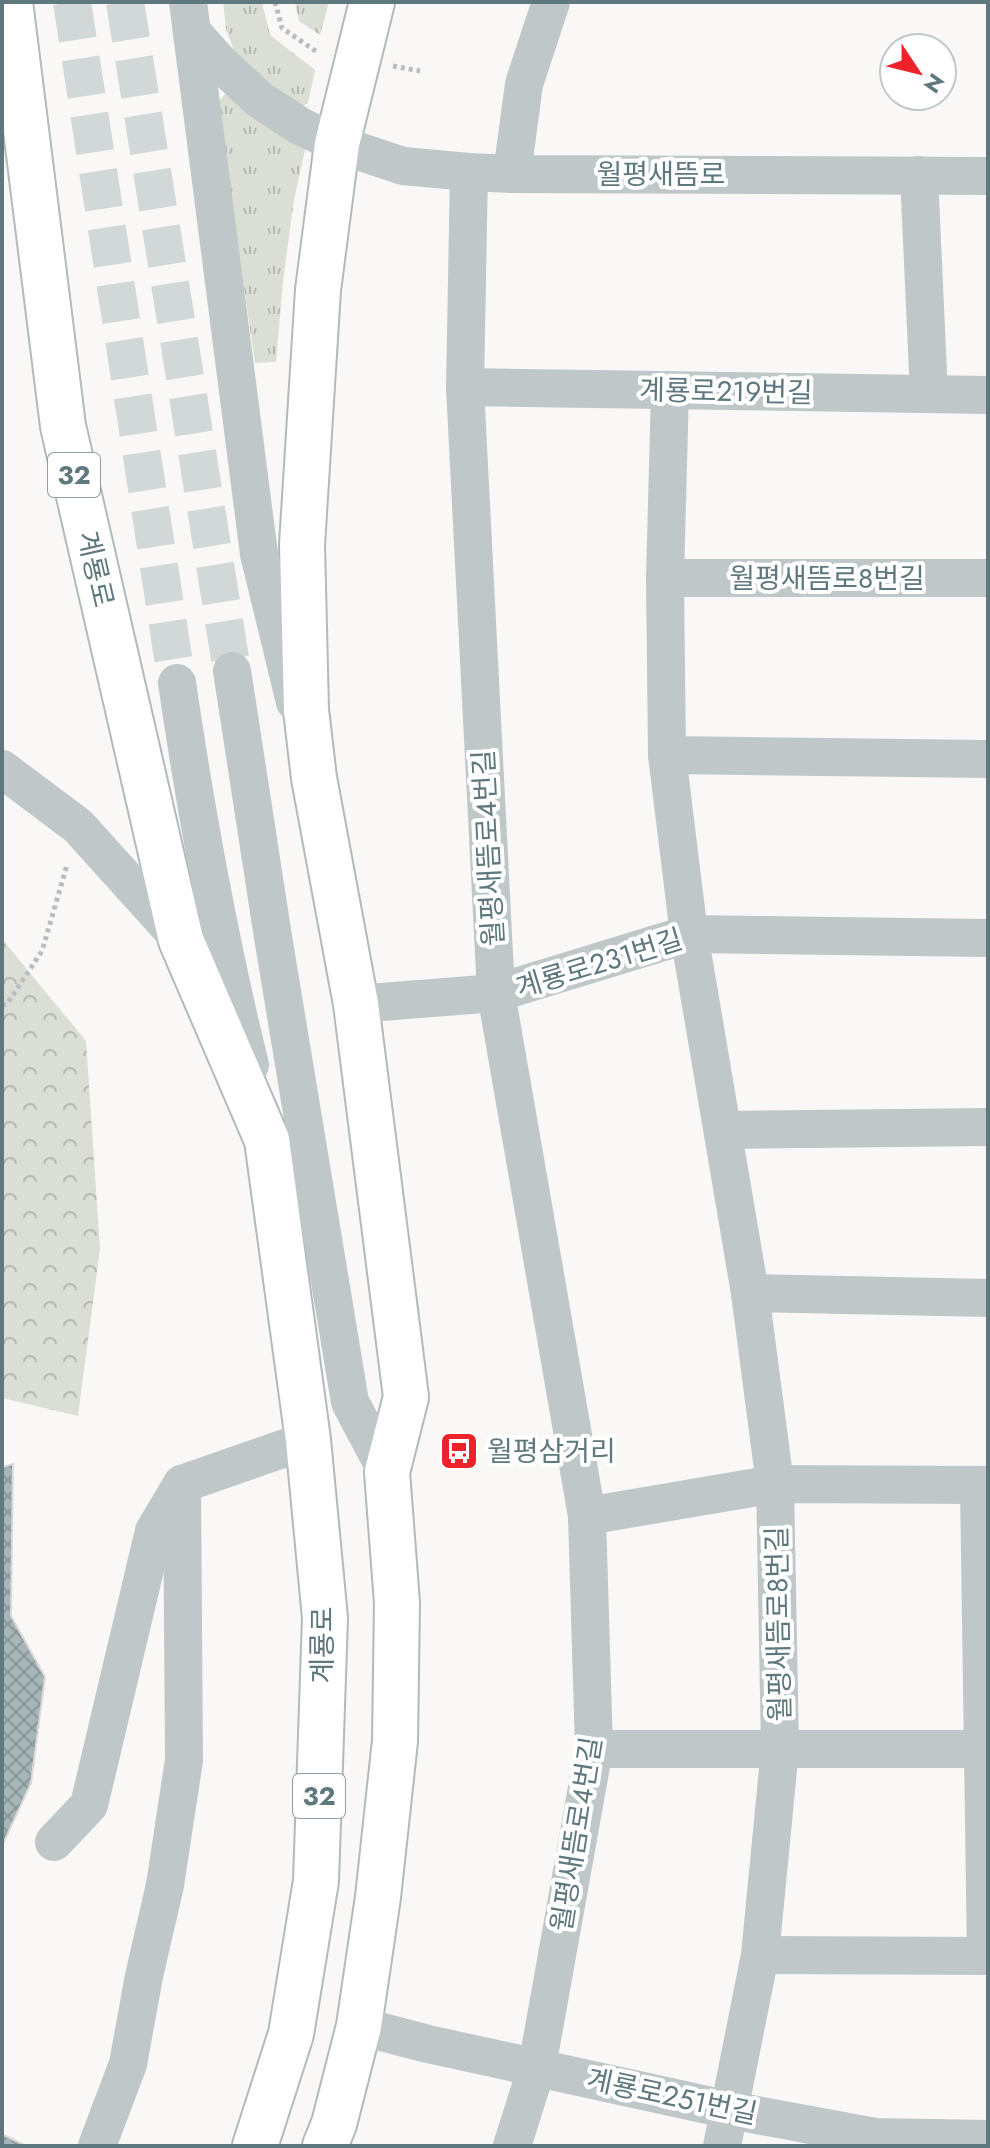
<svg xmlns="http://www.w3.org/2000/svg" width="990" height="2148" font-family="Jost,'Noto Sans KR',sans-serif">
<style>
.grass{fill:url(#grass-tufts)}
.forest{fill:url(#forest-crowns)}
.building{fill:url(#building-cross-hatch);stroke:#dbdad9;stroke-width:2}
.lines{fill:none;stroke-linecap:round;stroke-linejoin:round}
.minor-tunnel{stroke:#d2d8d8;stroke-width:38;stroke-dasharray:38 19;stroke-linecap:butt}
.major-casing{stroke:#b1babc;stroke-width:48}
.path{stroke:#b8bec0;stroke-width:5;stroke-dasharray:4 4;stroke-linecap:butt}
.minor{stroke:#bfc7c9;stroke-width:38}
.major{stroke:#fff;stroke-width:44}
.labels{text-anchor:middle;stroke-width:8;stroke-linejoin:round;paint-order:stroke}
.shield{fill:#fff;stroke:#8ea0a4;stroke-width:2}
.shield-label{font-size:26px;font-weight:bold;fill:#5e787d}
.street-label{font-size:28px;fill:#5e787d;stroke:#fff}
.poi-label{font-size:28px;fill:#5e787d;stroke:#fff;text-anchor:start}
</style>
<defs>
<pattern id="grass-tufts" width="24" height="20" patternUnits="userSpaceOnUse" patternTransform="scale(2)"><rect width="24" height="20" fill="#dbded5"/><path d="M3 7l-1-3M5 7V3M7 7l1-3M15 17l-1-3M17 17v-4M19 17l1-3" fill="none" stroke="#b5b9b2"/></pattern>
<pattern id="forest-crowns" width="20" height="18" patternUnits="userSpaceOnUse" patternTransform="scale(2)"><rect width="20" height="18" fill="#dbded5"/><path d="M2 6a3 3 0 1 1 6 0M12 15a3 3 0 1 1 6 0" fill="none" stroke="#b5b9b2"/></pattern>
<pattern id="building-cross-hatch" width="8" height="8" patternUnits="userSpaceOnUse" patternTransform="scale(2)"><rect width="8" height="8" fill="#a6b5b7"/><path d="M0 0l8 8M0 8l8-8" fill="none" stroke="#8a989a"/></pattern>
</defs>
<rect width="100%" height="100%" fill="#f9f8f6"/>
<g class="grass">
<polygon points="223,2 262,2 270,35 315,70 308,103 297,110 234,51 226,29"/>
<polygon points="295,2 329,2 320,35 299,21"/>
<polygon points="230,89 300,137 305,150 294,200 283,281 276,362 255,363 217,103"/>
</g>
<polygon class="forest" points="2,939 86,1041 100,1249 78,1416 2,1398"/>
<g class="building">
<polygon points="13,1464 11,1616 45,1677 31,1783 2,1846 2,1467"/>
<polygon points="2,2134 26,2146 2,2146"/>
</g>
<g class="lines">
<g class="minor-tunnel">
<polyline points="72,2 177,683"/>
<polyline points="125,2 232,671"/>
</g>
<defs>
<g id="major">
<polyline points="10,2 63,426 181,940 267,1140 308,1440 325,1618 316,1881 291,2034 255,2146"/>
<polyline points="325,2146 334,2124 359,2026 378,1897 395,1741 397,1603 387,1472 406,1397 356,1004 314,778 306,710 302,545 318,290 337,144 372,2"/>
</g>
</defs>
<use href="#major" class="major-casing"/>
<g class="path">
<polyline points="275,2 282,28 317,52"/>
<polyline points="393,66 420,71"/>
<polyline points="2,1005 7,1004 42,951 67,865"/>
</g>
<g class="minor">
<polyline points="188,2 259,554 295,702"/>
<polyline points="192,32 220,63 260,100 300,126 337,144 403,166 469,172 512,174 988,176"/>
<polyline points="469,172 465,387 496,993 587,1516 594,1749 537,2067 512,2146"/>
<polyline points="512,174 524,84 551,2"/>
<polyline points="919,175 929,394"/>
<polyline points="465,387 988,395"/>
<polyline points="670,390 665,578 667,755 689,934 750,1293 775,1484 780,1749 760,1955 722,2146"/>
<polyline points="665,578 988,578"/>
<polyline points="232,671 273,937 350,1402 387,1472"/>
<path d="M177 683C196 812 219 939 250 1065"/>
<polyline points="667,755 988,759"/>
<polyline points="2,769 78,826 181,940"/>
<polyline points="356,1004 496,993 689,934 988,938"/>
<polyline points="723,1130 988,1127"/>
<polyline points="750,1293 988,1298"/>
<polyline points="979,1485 986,1956"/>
<polyline points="587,1516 775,1484 988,1485"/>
<polyline points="594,1749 988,1749"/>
<polyline points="54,1842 89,1805 154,1531 182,1484"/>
<polyline points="760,1955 988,1956"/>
<polyline points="359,2026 428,2044 730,2110 875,2137 988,2139"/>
<polyline points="97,2146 128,2064 144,1976 165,1885 184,1760 182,1484 308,1440"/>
</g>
<use href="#major" class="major"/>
</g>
<defs>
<symbol id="bus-square" viewBox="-11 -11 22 22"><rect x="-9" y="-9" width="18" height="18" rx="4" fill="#ee222a" stroke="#fff"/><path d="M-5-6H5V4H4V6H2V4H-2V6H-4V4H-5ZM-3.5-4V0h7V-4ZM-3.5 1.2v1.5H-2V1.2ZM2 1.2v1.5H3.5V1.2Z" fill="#fff"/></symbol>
</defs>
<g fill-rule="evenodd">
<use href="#bus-square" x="437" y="1429" width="44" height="44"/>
</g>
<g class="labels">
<g class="shield">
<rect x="48" y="453" width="52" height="44" rx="6"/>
<rect x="293" y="1774" width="52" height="44" rx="6"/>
</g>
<g class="shield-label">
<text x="74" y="484">32</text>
<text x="319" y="1805">32</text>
</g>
<g class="street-label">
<text x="661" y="184">월평새뜸로</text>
<text transform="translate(726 391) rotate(1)" y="10">계룡로219번길</text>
<text transform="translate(96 569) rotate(77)" y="10">계룡로</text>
<text x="827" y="588">월평새뜸로8번길</text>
<text transform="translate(488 848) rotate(-93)" y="10">월평새뜸로4번길</text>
<text transform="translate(599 963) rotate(-17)" y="10">계룡로231번길</text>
<text transform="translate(778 1624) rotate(-91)" y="10">월평새뜸로8번길</text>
<text transform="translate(322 1645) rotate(-90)" y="10">계룡로</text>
<text transform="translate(576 1834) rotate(-81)" y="10">월평새뜸로4번길</text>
<text transform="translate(672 2096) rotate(12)" y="10">계룡로251번길</text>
</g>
<g class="poi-label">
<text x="487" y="1461">월평삼거리</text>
</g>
</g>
<rect width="990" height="2148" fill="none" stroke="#5e787d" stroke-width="8"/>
<g transform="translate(918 72) rotate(125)"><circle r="38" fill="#ffffff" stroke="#bfc9cb" stroke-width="2"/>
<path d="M0-6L14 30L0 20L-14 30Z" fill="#ee222a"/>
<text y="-12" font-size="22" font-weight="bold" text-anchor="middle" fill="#5e787d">N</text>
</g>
</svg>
